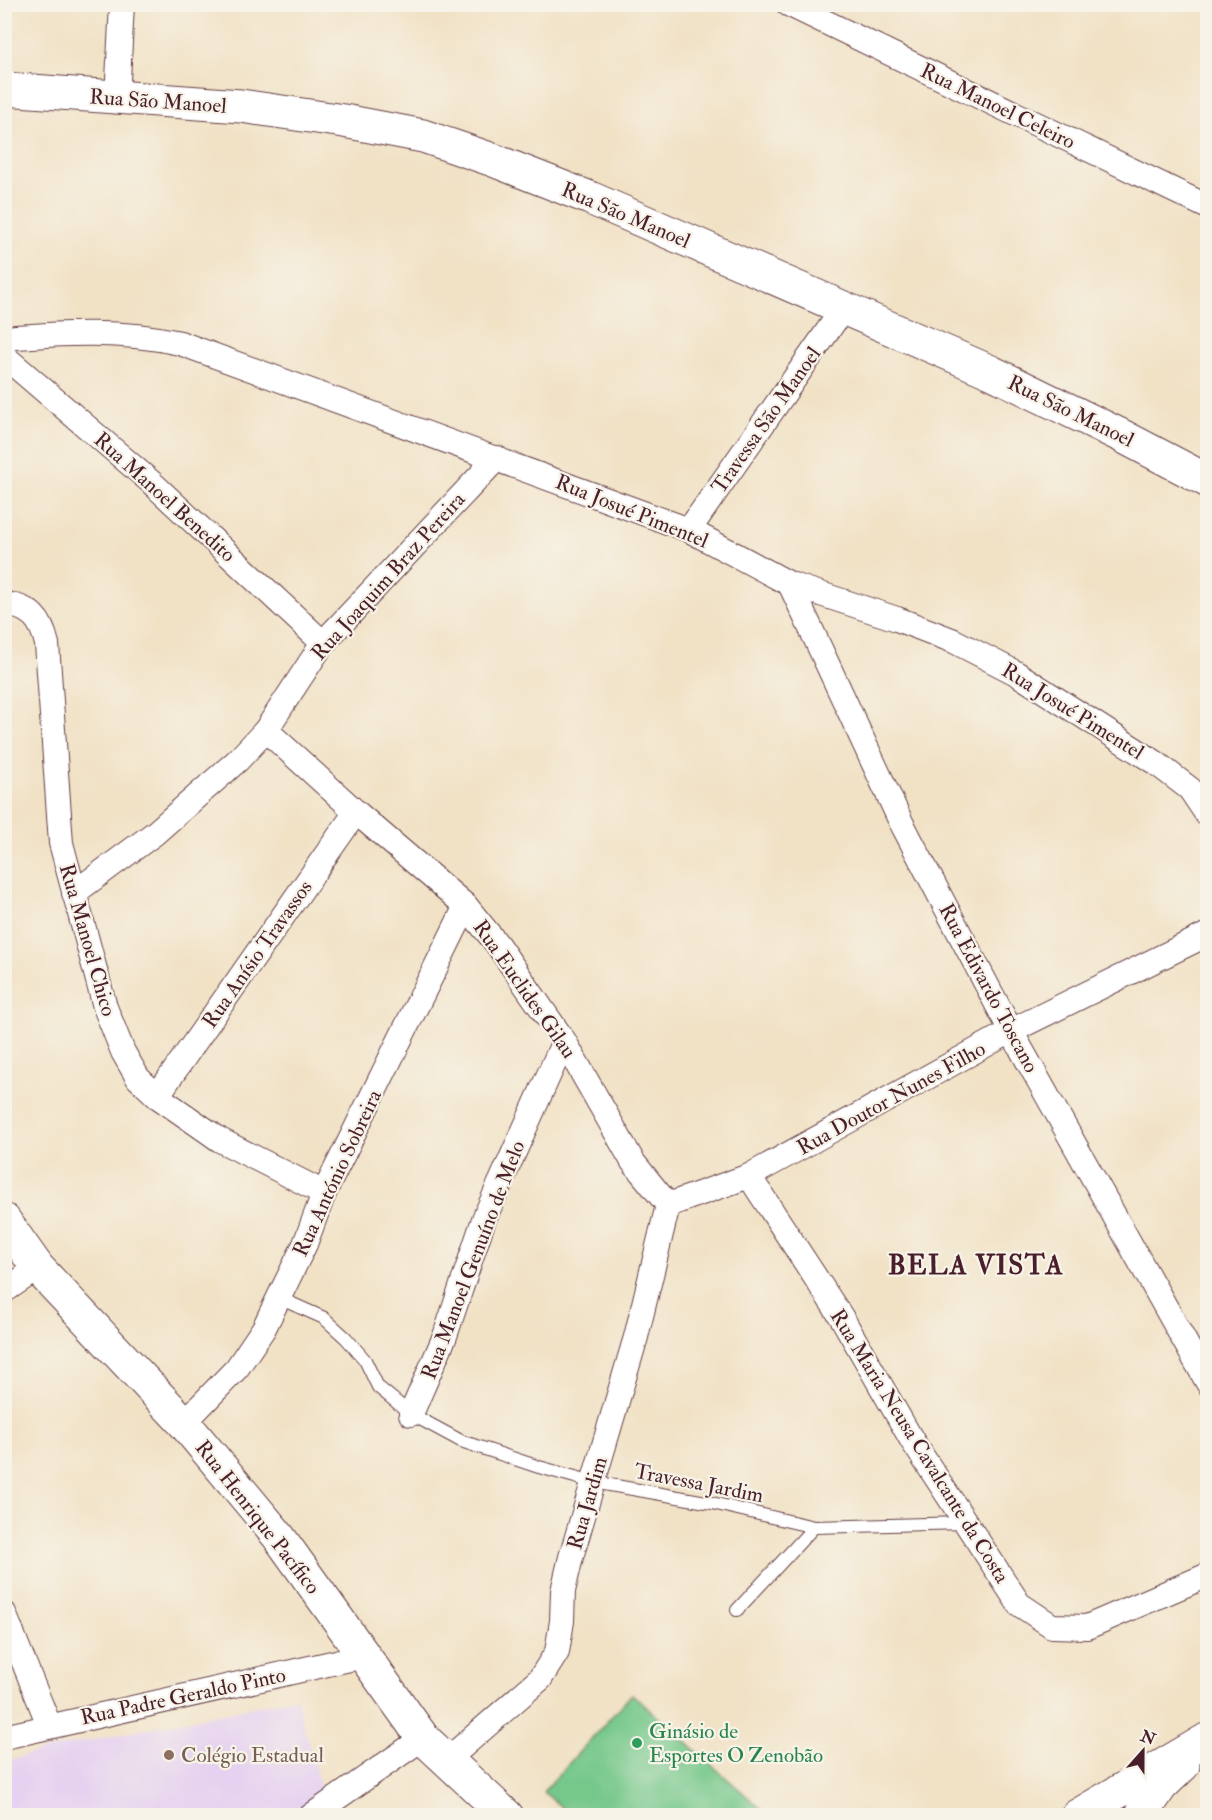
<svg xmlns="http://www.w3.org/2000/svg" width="1212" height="1820" font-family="'IM FELL Double Pica',serif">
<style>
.built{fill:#e6d2f0}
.green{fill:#74c78a;stroke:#5f735a;stroke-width:1.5}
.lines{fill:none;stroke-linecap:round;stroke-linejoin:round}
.service-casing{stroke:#633c42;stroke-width:14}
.minor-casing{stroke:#633c42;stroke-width:26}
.secondary-casing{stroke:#633c42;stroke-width:35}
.primary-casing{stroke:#633c42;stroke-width:35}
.service{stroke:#fff;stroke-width:12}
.minor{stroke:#fff;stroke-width:24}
.secondary{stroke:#fff;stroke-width:33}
.primary{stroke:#fff;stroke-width:33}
.leisure-dot{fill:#2e9e5b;stroke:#f7f3e8;stroke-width:2}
.education-dot{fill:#8d6e63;stroke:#f7f3e8;stroke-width:2}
.labels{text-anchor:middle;stroke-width:4.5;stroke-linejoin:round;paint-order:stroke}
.street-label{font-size:21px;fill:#4a1f2b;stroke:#f7f3e8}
.leisure-label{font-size:21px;fill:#27864d;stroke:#f7f3e8;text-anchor:start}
.education-label{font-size:21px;fill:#785e54;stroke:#f7f3e8;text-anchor:start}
.district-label{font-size:27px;font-weight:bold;letter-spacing:1.5px;fill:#4a1f2b;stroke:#f7f3e8}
</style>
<rect width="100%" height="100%" fill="#f7f3e8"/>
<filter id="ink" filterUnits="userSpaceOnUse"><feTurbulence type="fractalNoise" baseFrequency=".0167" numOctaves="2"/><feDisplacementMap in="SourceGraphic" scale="12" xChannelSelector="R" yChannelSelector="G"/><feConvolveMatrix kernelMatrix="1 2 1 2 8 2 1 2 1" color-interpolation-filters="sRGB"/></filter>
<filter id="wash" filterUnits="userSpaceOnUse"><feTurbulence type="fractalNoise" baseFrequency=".008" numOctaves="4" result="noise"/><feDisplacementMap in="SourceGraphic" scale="24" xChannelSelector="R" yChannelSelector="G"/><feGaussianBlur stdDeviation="1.35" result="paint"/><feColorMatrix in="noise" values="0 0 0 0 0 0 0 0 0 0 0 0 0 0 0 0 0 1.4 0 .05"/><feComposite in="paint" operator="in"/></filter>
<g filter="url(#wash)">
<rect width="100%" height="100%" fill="#f1e2c6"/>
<polygon class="built" points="296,1698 328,1815 5,1816 5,1761 49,1749"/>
<polygon class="green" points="632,1694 768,1815 571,1815 543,1792"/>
</g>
<g filter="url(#ink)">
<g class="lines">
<defs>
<g id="service">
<polyline points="279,1298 324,1318 346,1338 365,1360 378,1387 411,1414 461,1441 539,1467 593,1482 712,1503 814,1527 965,1523"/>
<polyline points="737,1610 814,1527"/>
</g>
<g id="minor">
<polyline points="788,4 1208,207"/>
<polyline points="117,99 122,4"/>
<path d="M4 338C64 333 122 330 180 343L689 530 790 584 897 619 954 641 1016 673 1156 763 1190 789 1208 816"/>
<polyline points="4,356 151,482 323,643"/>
<polyline points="689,530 843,309"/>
<polyline points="790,584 901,822 1011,1031 1208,1383"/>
<path d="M4 604C31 607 41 619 47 644L61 843 105 1007 123 1052 138 1078 157 1096 220 1140 324 1193"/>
<polyline points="266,730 356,812 466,906 497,944 564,1041 633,1162 668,1205"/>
<polyline points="74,893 155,833 238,760 266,730 323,643 497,458"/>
<polyline points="157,1096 356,812"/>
<polyline points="749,1176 842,1318 913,1442 1019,1604 1052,1626 1087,1627 1208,1575"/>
<polyline points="668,1205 749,1176 1011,1031 1208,934"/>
<polyline points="4,1291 38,1268"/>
<polyline points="411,1414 445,1336 484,1219 564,1041"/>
<polyline points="184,1423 237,1368 264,1328 305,1244 324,1193 466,906"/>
<polyline points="4,1613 49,1725"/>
<polyline points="4,1737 363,1656"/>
<polyline points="446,1761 540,1679 557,1652 562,1621 563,1591 571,1557 636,1337 668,1205"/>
<polyline points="311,1816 423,1738"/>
</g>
<g id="secondary">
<polyline points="4,89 241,106 344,121 423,136 493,160 590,198 991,372 1122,436 1208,481"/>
<polyline points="4,1220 38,1268 184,1423 279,1537 423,1738 507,1816"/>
</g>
<g id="primary">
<polyline points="1077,1816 1208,1739"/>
<polyline points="1141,1816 1161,1786 1183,1765"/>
</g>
</defs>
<use href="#service" class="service-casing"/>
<use href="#minor" class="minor-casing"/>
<use href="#secondary" class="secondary-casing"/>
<use href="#primary" class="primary-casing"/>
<use href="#service" class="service"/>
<use href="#minor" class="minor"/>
<use href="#secondary" class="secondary"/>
<use href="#primary" class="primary"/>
</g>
</g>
<circle class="leisure-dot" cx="637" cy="1743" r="6"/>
<circle class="education-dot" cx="169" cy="1755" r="6"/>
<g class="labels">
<g class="street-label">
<text transform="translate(158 101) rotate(4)" y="7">Rua São Manoel</text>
<text transform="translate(998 106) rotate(26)" y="7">Rua Manoel Celeiro</text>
<text transform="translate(626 215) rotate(23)" y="7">Rua São Manoel</text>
<text transform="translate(1071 411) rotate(26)" y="7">Rua São Manoel</text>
<text transform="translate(766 420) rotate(-55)" y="7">Travessa São Manoel</text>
<text transform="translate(165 497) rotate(42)" y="7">Rua Manoel Benedito</text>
<text transform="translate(632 511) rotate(22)" y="7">Rua Josué Pimentel</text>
<text transform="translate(388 576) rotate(-48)" y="7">Rua Joaquim Braz Pereira</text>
<text transform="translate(1073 711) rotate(32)" y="7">Rua Josué Pimentel</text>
<text transform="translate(88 940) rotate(74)" y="7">Rua Manoel Chico</text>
<text transform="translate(257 954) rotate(-55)" y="7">Rua Anísio Travassos</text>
<text transform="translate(989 988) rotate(62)" y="7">Rua Edivardo Toscano</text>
<text transform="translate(525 989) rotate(55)" y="7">Rua Euclides Gilau</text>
<text transform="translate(891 1098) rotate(-29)" y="7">Rua Doutor Nunes Filho</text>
<text transform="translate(337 1173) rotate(-65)" y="7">Rua António Sobreira</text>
<text transform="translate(473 1260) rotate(-69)" y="7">Rua Manoel Genuíno de Melo</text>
<text transform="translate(920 1446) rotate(58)" y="7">Rua Maria Neusa Cavalcante da Costa</text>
<text transform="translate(699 1483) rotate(11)" y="7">Travessa Jardim</text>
<text transform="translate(587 1503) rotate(-74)" y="7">Rua Jardim</text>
<text transform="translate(258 1517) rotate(52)" y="7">Rua Henrique Pacífico</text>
<text transform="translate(183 1696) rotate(-12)" y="7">Rua Padre Geraldo Pinto</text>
</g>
<g class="leisure-label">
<text x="649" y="1738">Ginásio de<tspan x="649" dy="24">Esportes O Zenobão</tspan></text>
</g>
<g class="education-label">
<text x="181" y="1762">Colégio Estadual</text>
</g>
<g class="district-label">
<text x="976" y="1274">BELA VISTA</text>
</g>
</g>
<rect width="1212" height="1820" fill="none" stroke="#f7f3e8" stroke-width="24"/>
<g transform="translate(1143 1751) rotate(21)" stroke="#f7f3e8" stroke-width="4.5" paint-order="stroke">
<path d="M0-4.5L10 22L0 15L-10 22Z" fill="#4a1f2b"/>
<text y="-9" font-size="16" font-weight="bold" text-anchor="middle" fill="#4a1f2b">N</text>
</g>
</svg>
